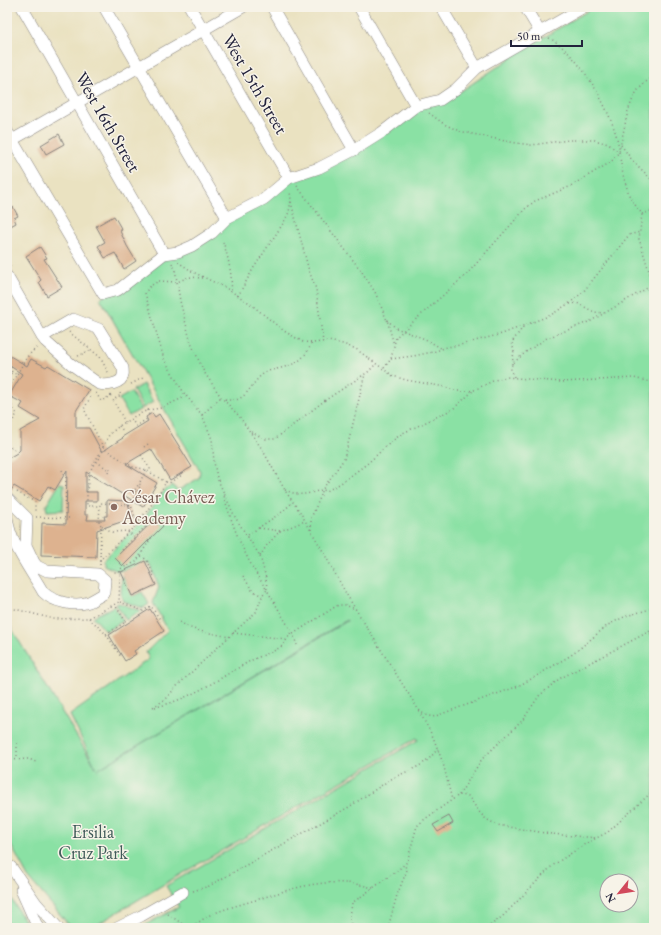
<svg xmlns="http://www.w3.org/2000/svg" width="661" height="935" font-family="'EB Garamond',serif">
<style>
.green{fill:#8ae1a4;stroke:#568270;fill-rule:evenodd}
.building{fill:#ddb28f}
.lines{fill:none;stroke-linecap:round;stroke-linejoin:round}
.minor-casing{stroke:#86827e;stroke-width:12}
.path{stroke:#86827e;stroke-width:1.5;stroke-dasharray:1 3;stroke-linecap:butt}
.minor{stroke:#fff;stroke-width:11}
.education-dot{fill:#8d6e63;stroke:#f7f3e8;stroke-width:1.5}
.labels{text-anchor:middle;stroke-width:3;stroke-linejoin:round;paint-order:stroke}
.street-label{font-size:18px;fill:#22223b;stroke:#f7f3e8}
.education-label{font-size:18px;fill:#785e54;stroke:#f7f3e8;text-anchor:start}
.park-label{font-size:18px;fill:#415b5a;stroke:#f7f3e8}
</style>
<rect width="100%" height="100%" fill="#f7f3e8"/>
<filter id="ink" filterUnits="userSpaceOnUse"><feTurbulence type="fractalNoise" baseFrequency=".025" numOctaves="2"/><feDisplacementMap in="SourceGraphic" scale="8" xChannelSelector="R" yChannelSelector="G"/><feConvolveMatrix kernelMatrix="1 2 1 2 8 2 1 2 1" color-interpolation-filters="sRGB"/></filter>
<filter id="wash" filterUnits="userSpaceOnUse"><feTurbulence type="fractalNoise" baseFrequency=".012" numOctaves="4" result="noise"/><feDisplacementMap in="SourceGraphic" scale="16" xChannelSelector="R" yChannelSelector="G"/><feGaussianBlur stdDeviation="0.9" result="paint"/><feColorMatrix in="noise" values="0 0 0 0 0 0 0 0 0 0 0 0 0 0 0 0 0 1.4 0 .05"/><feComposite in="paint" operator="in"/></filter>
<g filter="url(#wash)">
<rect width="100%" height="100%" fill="#eae2c1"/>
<g class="green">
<path d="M594 7H654V928H139L179 907 166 886 418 740 417 738 181 874 93 927 77 928 69 925 28 877 7 838V621L96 768 70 715 149 659 146 652 168 630 153 603 159 587 150 563 118 571 103 565V560L140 523 165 490 173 485 177 491 199 478 200 471 100 298 287 183 419 108 458 93 526 48ZM347 620V621L97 770ZM607 881H631V905H607Z"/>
<polygon points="143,384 153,402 143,408 133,390"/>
<polygon points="131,392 141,409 129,416 119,399"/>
<polygon points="60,483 64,484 63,510 47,511 46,506"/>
<polygon points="122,575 133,596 142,592 149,604 143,608 123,601 121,596"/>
<polygon points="119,603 141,611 126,620 116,604"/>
<polygon points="114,606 123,621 106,631 93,617"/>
<polygon points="7,892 26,923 28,928 7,928"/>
</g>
<g id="blocks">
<g class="building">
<polygon points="59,134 64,144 46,154 41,145"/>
<polygon points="7,205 9,209 13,207 18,216 14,218 16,223 7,228"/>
<polygon points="114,216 122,230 120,231 127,246 136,261 124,269 115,253 105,258 98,246 105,242 96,226"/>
<polygon points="40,247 47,258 44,259 62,287 47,296 39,282 41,280 26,256"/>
<polygon points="10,356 27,366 31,359 46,367 48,365 89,390 76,411 76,428 89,428 102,452 118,441 123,438 122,437 148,421 146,417 152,413 155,417 159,414 192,467 170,480 151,449 126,464 157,483 143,507 86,472 86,492 97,492 97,501 85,501 85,515 88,515 87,520 105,520 104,516 107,516 107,500 127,501 133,518 97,530 96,557 41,555 42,523 66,524 67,470 55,490 48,486 39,501 14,486 10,492 7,491 7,459 17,453 20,450 20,431 40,420 20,408 23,403 9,396 22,374 7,364"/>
<polygon points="156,518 163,526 123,566 115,558"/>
<polygon points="145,561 156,585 132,596 121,572"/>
<polygon points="150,609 164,631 134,651 136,654 125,661 109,635"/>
<polygon points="449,816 453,823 438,832 433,825"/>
</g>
</g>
</g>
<g filter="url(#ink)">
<use href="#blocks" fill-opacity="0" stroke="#86827e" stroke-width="1"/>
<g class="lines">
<defs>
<g id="minor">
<polyline points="22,7 164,254"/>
<polyline points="104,7 227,218"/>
<polyline points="190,7 289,178"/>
<polyline points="272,7 354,150"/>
<polyline points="359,7 416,106"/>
<polyline points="441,7 477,68"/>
<polyline points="525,7 540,32"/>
<polyline points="7,131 103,294 118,290 164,254 178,252 192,246 212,233 227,218 264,199 289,178 319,168 354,150 381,133 416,106 440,100 456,89 477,68 584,7"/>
<polyline points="7,143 243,7"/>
<path d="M7 276 42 337 45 341 71 364 99 384C106 386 122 384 123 375 124 373 123 370 123 368L99 329 73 319 42 337"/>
<path d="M7 498 27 518 26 545 34 562 37 566 47 571 98 574 105 580 104 592 103 594C98 597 93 600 89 602 75 607 53 602 43 592 30 569 10 544 7 517"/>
<polyline points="11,867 36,903 58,928"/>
<polyline points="21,890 38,928"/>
<polyline points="117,928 141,916 183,892"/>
</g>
</defs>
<use href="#minor" class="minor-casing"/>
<g class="path">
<path d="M549 38C580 54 614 114 619 148"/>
<polyline points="429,113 444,124 459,131 510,142 531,145 569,140 595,140 608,144 619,152"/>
<polyline points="621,145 632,160 654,182"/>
<polyline points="619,152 623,175 630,198 642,214 639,239 650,274 654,311"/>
<polyline points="297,186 362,272 375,292 388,323 394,345"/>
<polyline points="291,202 309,271 316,289 323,342"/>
<polyline points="642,214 654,210"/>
<path d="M223 242C228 256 233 278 231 292"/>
<polyline points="7,260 11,267"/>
<polyline points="178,262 193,272 224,287 248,302 284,331 303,342 314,343 328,341 343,344 356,349 393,376 406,380 445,387 458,391 468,391 474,390 495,380 506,377 561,382 634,378 654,383"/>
<polyline points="172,263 175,269 180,301 191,343 204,372 221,397 239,416 262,449 286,492 300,512 320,546 348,597 418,709 425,715 433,717 516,687 533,678 573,654 608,625 626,616 654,608"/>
<polyline points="203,278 189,277 177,282 159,281 150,286 145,293 164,359 184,393 202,415 212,439 214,462 217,478 235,517 260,556 266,578 267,590 293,634 297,645"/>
<polyline points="238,296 253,269 284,222 289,212 291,200 290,191"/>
<polyline points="570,304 577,303 594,312 604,313"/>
<polyline points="387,320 396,328 425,339 441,348"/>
<polyline points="69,332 100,357 109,374"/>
<polyline points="78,356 91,350"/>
<polyline points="391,359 413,356 433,352 447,347 460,345 502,334 551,315 571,302 583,292 629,235 640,232"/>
<polyline points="512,364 514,352 512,342 524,326"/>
<polyline points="11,367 12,373"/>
<polyline points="384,368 391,359 396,337 466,275 525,209 535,201 569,187 611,162 619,152 628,111 632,101 637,91 654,74"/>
<polyline points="7,375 12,373 16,374"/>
<polyline points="514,377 511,369 512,364 526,352 547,338 591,321 654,284"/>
<polyline points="131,384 143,378"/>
<polyline points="90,390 88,392 90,398 84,409 103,447 89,473 87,492 87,506 99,506"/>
<polyline points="7,391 27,357 37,347"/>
<polyline points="96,393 101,401 112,395"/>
<polyline points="120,393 121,395 113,400 125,422"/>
<polyline points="7,399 17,414 7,430"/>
<path d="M225 399C247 406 250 381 266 372 269 370 274 370 277 369 297 364 303 361 312 343"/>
<polyline points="147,410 149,415"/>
<polyline points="202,415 221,397"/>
<polyline points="131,419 136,426 147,419"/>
<polyline points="119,426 124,432"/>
<polyline points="251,432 266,439 275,439 324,401 368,372 376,364"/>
<polyline points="7,445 18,452"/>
<polyline points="103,447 109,435 119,426 135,416 148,410 161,408 187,396"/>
<polyline points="144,447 148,444"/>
<polyline points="100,455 101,456 97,462 109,470"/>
<polyline points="141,455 150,469 149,472"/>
<polyline points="62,470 66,477 65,517"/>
<polyline points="108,473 111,467"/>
<polyline points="166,482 169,483 182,475 181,473"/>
<path d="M285 490C301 497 306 494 322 490L344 459 348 444 365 374"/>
<polyline points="17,492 35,502 35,511"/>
<polyline points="136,492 134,491 139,484"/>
<polyline points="129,505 141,485 139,484 146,470"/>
<polyline points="36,517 72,518"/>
<polyline points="101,525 99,523 100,503 131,505 137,523"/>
<polyline points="259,528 280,531"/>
<polyline points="311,530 311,518 322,493 322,490 327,491 341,483 368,463 392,441 403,433 453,409 474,390"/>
<polyline points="248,535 282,512 293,502"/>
<polyline points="122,550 147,525"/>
<polyline points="141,556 147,560 154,575 152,576"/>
<polyline points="260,556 267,545 280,531 305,521"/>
<polyline points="100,560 101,525 112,532 128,531 134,537"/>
<polyline points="100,565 100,560 136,525 158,496 166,482 144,469 133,467 103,448"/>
<polyline points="120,572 120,569 136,562 153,535"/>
<polyline points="243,576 252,590 262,596"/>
<polyline points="120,602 143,611 151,606 161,621"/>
<polyline points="7,607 54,619 89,618 119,602 120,572 113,572"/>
<polyline points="89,618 106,634 121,657"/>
<path d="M180 622C193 632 213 633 229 637"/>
<polyline points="233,633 287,639"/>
<polyline points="646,633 654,634"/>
<polyline points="106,634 126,622 115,605"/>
<polyline points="293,634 338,605 345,605 355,609"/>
<path d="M153 707 166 699 175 688 218 647 256 612 263 594 267 590C247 562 233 529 224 496"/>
<path d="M155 707C190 700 221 677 252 660 262 655 275 652 283 645 286 641 289 636 291 632"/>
<polyline points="419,711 433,737 443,763 452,800"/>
<polyline points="17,743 17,759"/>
<polyline points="7,760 29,759 38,763"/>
<polyline points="459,795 482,759 522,721 539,696 559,679 654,629"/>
<polyline points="193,891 209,886 349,807 391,779 419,766 428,760 438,749"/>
<polyline points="168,914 188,928"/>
<path d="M189 928C196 924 203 919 210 915 226 908 243 904 259 899 299 886 331 876 373 888"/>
<polyline points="351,928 350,917 352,903 398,870 407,862 417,826 425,819 459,795 468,796 480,813 486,819 497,825 551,834 597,838"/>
<polyline points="388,928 397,895 407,870 404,864"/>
<polyline points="487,928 503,916 552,866 585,844 608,832 654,790"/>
</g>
<use href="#minor" class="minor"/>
</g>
</g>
<circle class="education-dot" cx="114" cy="507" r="4"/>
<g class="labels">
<g class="street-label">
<text transform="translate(255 84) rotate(60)" y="6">West 15th Street</text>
<text transform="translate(108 122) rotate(60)" y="6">West 16th Street</text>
</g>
<g class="education-label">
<text x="122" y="503">César Chávez<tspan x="122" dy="21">Academy</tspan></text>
</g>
<g class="park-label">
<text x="93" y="838">Ersilia<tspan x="93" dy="21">Cruz Park</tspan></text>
</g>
</g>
<rect width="661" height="935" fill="none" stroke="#f7f3e8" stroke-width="24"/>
<g transform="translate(619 893) rotate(240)"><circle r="19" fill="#f7f3e8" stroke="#a29fa3"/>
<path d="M0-3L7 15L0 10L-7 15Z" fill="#d1495b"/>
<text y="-6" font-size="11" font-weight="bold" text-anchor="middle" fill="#22223b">N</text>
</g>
<path d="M511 40v6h71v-6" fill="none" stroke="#22223b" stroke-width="2"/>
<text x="517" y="40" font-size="12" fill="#22223b" stroke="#f7f3e8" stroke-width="3" paint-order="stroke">50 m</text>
</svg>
